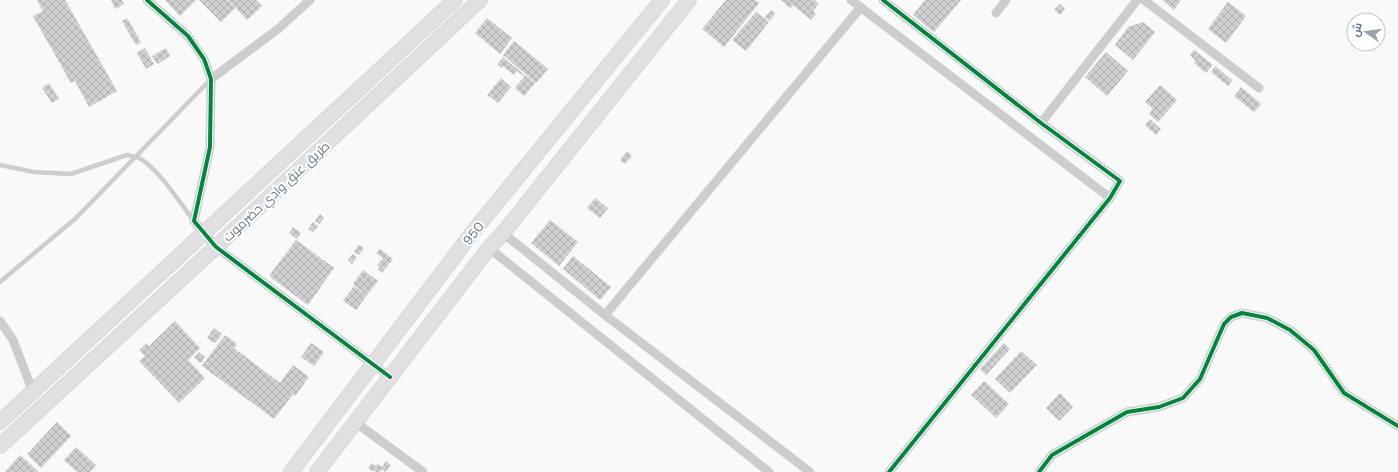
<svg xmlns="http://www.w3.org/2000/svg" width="1398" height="472" font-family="'DM Sans',Cairo,sans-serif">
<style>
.building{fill:url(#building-cross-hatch)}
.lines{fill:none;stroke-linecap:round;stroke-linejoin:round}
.primary-casing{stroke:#d5d6d6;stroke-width:16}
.lane{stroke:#cccdce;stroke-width:4.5}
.street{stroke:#cccdce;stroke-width:9}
.primary{stroke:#e0e0e1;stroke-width:14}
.cycleway-casing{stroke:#fff;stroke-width:6}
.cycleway{stroke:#00873e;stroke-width:4}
.labels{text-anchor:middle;stroke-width:4;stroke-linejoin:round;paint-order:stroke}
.street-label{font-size:13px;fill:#6b7786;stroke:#fff}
</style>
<defs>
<pattern id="building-cross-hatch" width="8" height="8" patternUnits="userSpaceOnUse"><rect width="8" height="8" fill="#cfd0d2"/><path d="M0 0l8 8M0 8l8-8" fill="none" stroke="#acaeb0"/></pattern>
</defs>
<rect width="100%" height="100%" fill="#f9f9f9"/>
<g class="building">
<polygon points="37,0 65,0 117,91 89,107 75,81 71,83 33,16 43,11"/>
<polygon points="111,0 122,0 124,4 115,9"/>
<polygon points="165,0 196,0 180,16"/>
<polygon points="199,0 227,0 235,8 221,22"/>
<polygon points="228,0 256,0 262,6 247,20"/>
<polygon points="726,0 755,0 759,3 724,47 702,29"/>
<polygon points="781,0 814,0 819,4 813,11 816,14 811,20 793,5 790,8"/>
<polygon points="925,0 961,0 934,32 913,15"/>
<polygon points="1162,0 1181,0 1174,10"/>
<polygon points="1228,2 1246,16 1226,43 1208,29"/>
<polygon points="1060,4 1065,9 1060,15 1054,10"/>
<polygon points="771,10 775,14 770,21 765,17"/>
<polygon points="756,12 769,22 746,51 732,40"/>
<polygon points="127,18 141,42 136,45 122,21"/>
<polygon points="487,18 512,38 500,54 475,33"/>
<polygon points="1143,22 1155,32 1133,60 1115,45 1128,27"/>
<polygon points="514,41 548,69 536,83 503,55"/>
<polygon points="145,48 154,64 146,69 137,53"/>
<polygon points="166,48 170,56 157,64 152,56"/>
<polygon points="1194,50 1213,65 1206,73 1194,63 1196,61 1190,55"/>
<polygon points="1106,52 1128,71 1107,96 1085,77"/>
<polygon points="503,57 523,74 522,75 517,71 514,75 503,66 502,68 497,65"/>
<polygon points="1215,66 1232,80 1228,86 1211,72"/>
<polygon points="525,75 535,83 524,96 515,88"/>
<polygon points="501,78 511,87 498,103 487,95"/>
<polygon points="49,83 59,99 52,103 42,88"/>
<polygon points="1160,85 1177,100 1158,122 1149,114 1153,109 1145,102"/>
<polygon points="1241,87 1261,104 1254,112 1234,96"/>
<polygon points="1150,119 1161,129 1156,135 1145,125"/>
<polygon points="627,151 632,156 625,164 620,160"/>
<polygon points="595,198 608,208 600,218 587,208"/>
<polygon points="320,214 324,218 320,224 315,221"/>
<polygon points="550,220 578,242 559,266 531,243"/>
<polygon points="313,222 318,226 313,232 308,229"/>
<polygon points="293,227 301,233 297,239 289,233"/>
<polygon points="296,240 334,268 308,305 269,276"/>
<polygon points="359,245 364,248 359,255 354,251"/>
<polygon points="380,249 393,259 382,273 378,270 380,267 377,265 383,258 376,253"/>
<polygon points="353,254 357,257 352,264 348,260"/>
<polygon points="573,256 611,287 600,300 563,269"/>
<polygon points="363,270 378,281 367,295 353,284"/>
<polygon points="354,286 367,295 356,310 343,301"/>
<polygon points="175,321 200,348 188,360 205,378 179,403 139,361 145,356 139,350 147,343 149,346"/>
<polygon points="214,328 222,334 215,343 207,338"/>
<polygon points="225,335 237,344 234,348 280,383 293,365 309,377 295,396 293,394 274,419 202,366"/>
<polygon points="311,343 324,352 314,366 301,357"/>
<polygon points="1004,343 1010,349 986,375 980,369"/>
<polygon points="1021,351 1037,365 1010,393 995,379"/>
<polygon points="199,352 205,357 201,363 194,358"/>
<polygon points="984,381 1009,404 996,418 971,395"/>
<polygon points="1060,393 1073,407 1059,421 1046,408"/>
<polygon points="57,422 71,436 41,468 27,454"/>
<polygon points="76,447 96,465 90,472 77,472 64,460"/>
<polygon points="20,455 39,472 5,472"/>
<polygon points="386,461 391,465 385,472 382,469 380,472 376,472 374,470 373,472 368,468 372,463 376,466 378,464 382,467"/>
</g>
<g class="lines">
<defs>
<g id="primary">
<polyline points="0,422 455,0"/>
<polyline points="0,446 216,247 480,0"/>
<polyline points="291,472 476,228 662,0"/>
<polyline points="317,472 489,248 503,233 689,0"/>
</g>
</defs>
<use href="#primary" class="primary-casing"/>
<g class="lane">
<path d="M0 165 34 172 71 174 127 155C133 156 139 157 144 161 164 177 178 200 194 221"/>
<polyline points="0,282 76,218 210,80"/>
</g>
<g class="street">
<polyline points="147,0 188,36 204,59 211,79 210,147 194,221 216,247 390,377"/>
<polyline points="851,0 1110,198"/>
<polyline points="883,0 1041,123 1120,181 1110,198 889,472"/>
<polyline points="1144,0 1259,88"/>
<polyline points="996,13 1006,0"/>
<polyline points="211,79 278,29 310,0"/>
<polyline points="1041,123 1137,0"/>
<polyline points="503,233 605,315 810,472"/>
<polyline points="489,248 769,472"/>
<polyline points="605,315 861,7"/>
<polyline points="0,321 13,340 33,392"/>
<polyline points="355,422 423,472"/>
<polyline points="1039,472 1052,455 1127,412 1159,407 1183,398 1200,379 1224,324 1231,317 1242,313 1267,318 1290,330 1314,350 1344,393 1398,426"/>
</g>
<use href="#primary" class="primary"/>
<defs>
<g id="cycleway">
<polyline points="147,0 188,36 204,59 211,79 210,147 194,221 216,247 390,377"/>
<polyline points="883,0 1041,123 1120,181 1110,198 889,472"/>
<polyline points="1039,472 1052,455 1127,412 1159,407 1183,398 1200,379 1224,324 1231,317 1242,313 1267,318 1290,330 1314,350 1344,393 1398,426"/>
</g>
</defs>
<use href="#cycleway" class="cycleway-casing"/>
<use href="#cycleway" class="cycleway"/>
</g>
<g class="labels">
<g class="street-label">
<text transform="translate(276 191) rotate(-43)" y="5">طريق عتق وادي حضرموت</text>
<text transform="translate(473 233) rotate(-52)" y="5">950</text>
</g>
</g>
<g transform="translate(1366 32) rotate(284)"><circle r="19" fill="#ffffff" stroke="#c4c9cf"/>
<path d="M0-3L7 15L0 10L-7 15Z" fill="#9da4ae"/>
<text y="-6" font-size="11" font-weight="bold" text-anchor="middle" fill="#6b7786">ش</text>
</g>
</svg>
